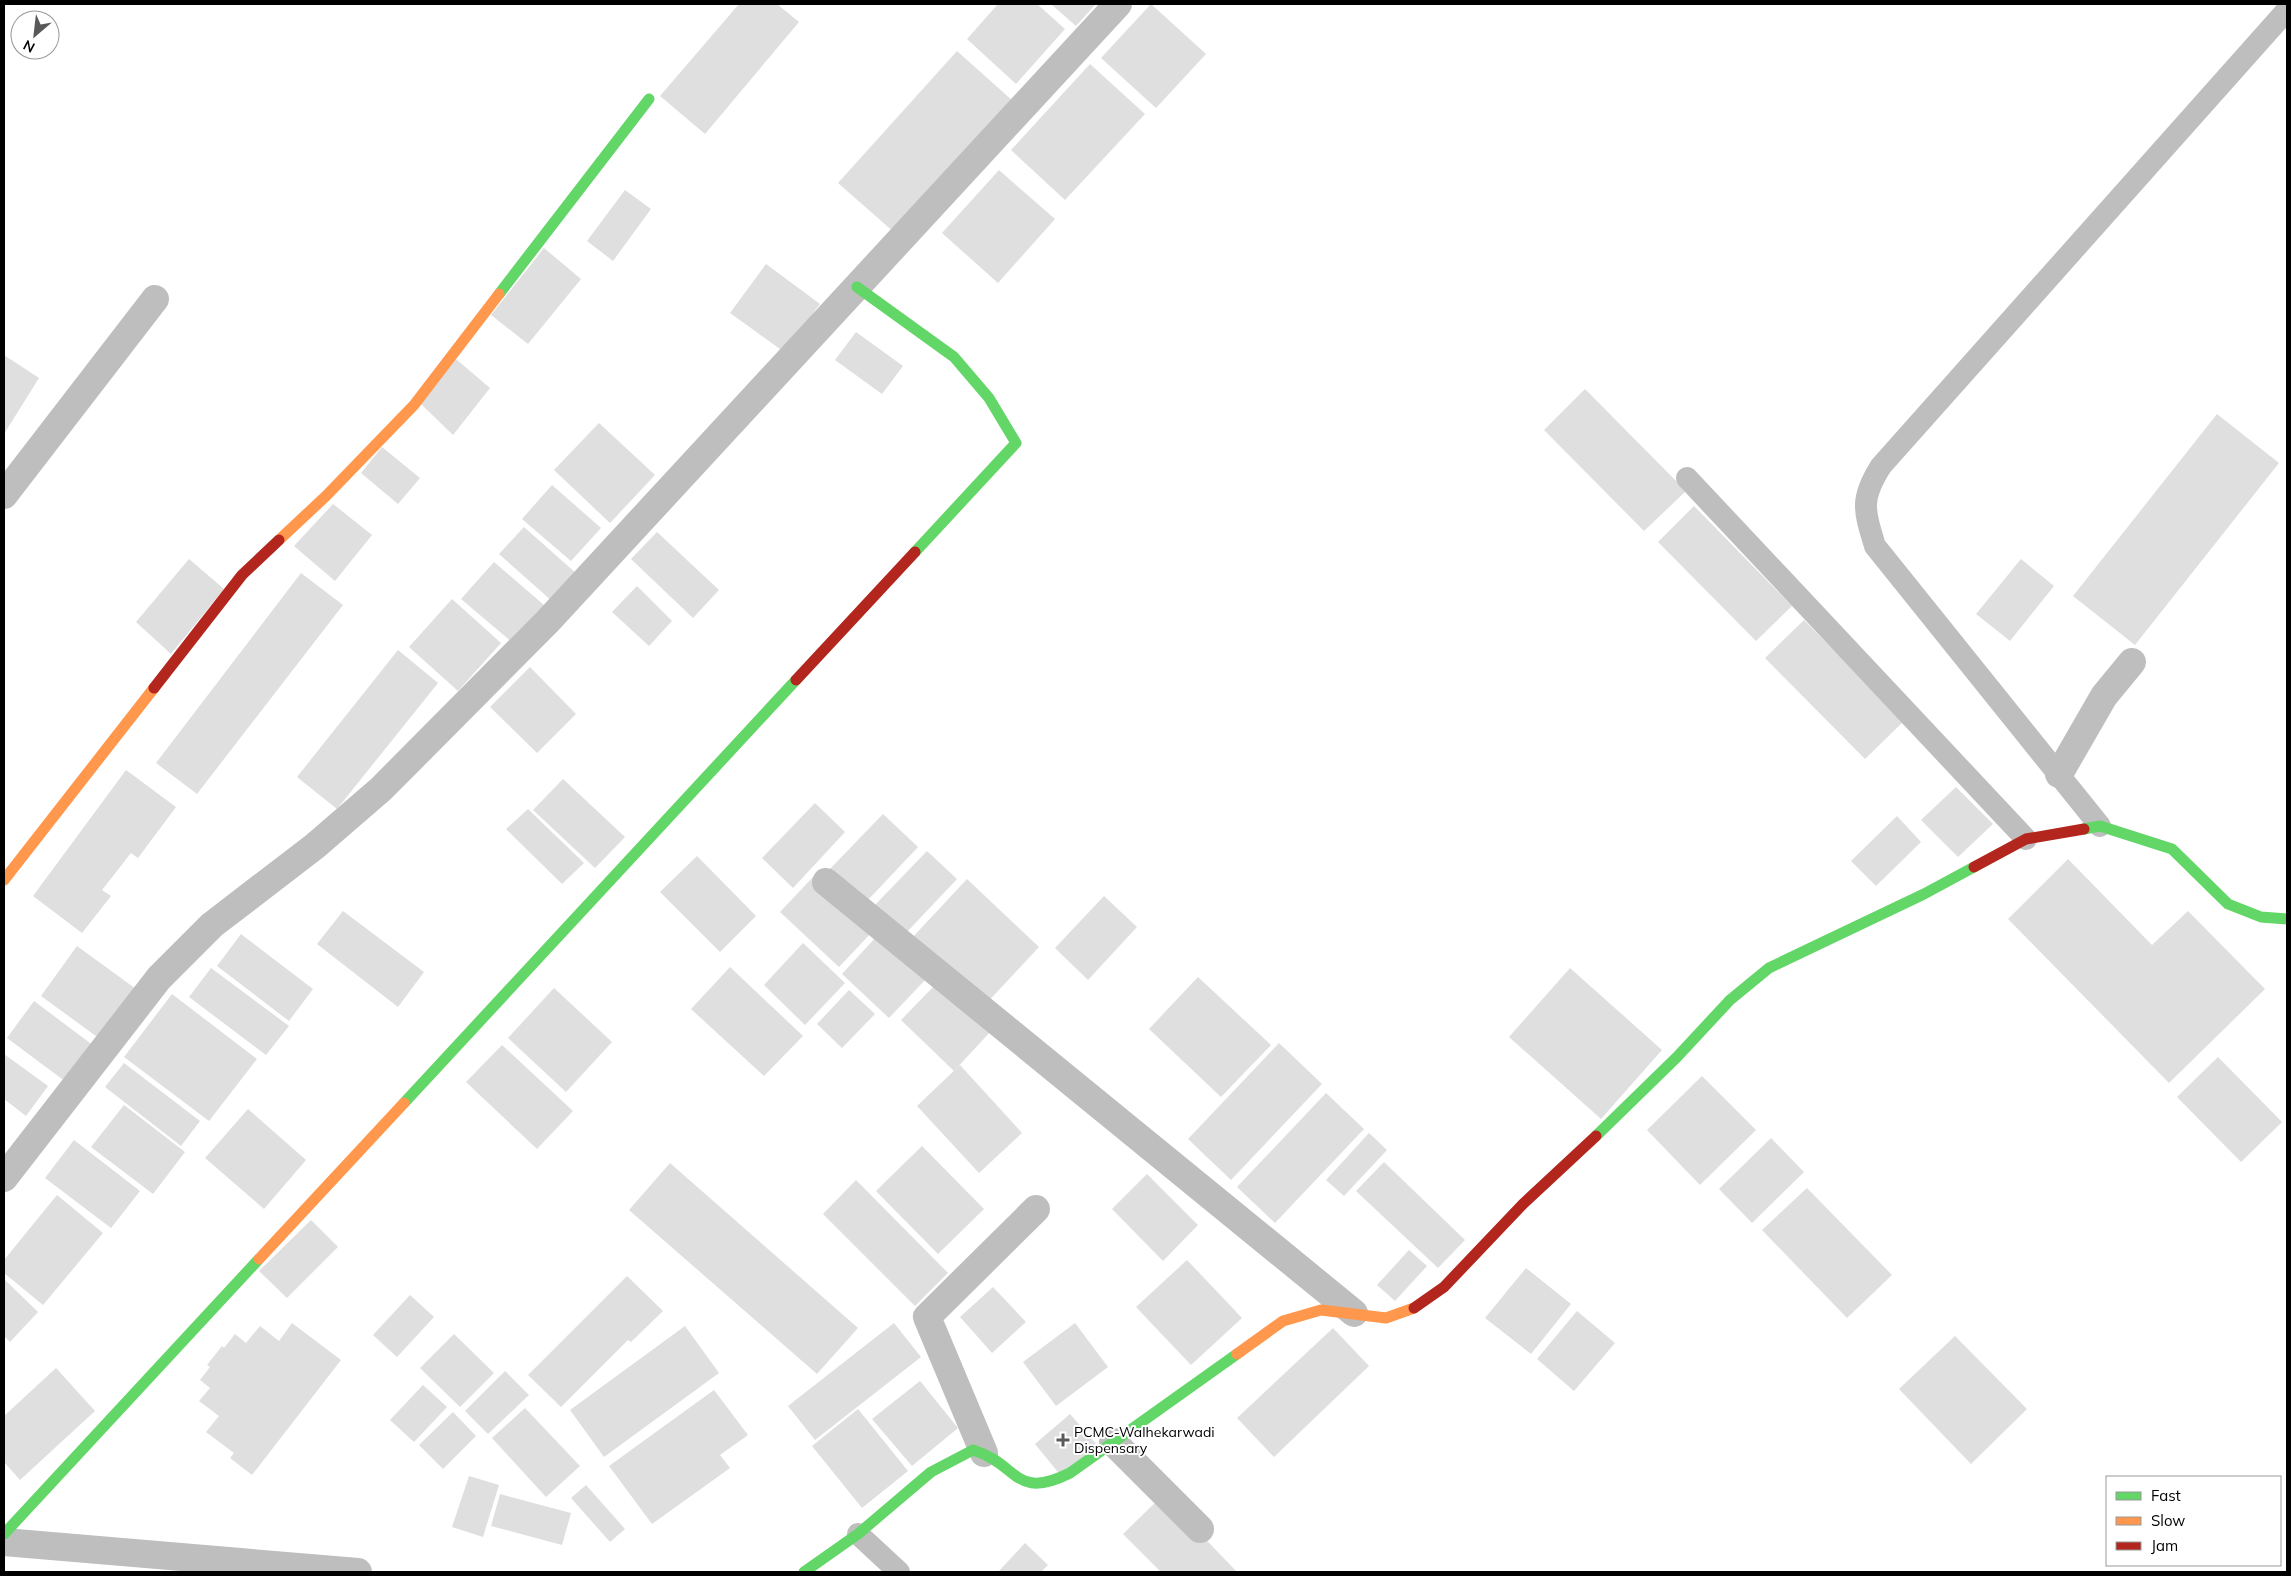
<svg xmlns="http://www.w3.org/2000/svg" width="2291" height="1576" font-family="Mulish,sans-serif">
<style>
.building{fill:#dfdfdf}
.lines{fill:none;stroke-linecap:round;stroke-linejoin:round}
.lane{stroke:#bebebe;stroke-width:22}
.street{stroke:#bebebe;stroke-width:28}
.fast{stroke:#63d668;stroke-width:11}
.slow{stroke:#ff974d;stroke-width:11}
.jam{stroke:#b3261e;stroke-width:11}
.poi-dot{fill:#595959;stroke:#fff;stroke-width:2}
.labels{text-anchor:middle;stroke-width:4;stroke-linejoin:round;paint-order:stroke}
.poi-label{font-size:14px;fill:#000;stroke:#fff;text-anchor:start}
</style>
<rect width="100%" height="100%" fill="#fff"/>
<g class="building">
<polygon points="739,4 777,4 799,22 705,134 660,96"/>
<polygon points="998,4 1037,4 1065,29 1016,84 967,39"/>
<polygon points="1051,4 1096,4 1076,26"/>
<polygon points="1151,4 1206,54 1156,108 1101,58"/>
<polygon points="957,51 1014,102 895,233 838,183"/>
<polygon points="1090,64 1145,114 1065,200 1011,150"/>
<polygon points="999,170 1055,219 998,283 942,233"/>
<polygon points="625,190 651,209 613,261 587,241"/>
<polygon points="544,248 581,279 528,344 491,315"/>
<polygon points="766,264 820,304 784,352 730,313"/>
<polygon points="856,332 903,366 882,394 835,360"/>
<polygon points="4,355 39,378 4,434"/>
<polygon points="456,359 490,388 453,435 420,403"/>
<polygon points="1585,389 1686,491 1644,531 1544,430"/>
<polygon points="2217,414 2279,463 2135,645 2073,596"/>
<polygon points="599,423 655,475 610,523 554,470"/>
<polygon points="382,447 420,478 398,504 361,473"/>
<polygon points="552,485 601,528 571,561 522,519"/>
<polygon points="333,504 372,535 335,581 294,546"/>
<polygon points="1694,506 1792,606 1756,641 1658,542"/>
<polygon points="524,527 578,575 553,602 499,554"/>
<polygon points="657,532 719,590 693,618 631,559"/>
<polygon points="189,559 224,589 171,654 136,622"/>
<polygon points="2021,559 2054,586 2010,641 1976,614"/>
<polygon points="494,562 545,606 513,643 461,599"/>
<polygon points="301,573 343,605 197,794 156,763"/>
<polygon points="637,586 672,621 649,646 612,612"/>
<polygon points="452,599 501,643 458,691 409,647"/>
<polygon points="1804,620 1904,721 1865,759 1765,658"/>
<polygon points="398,650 438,683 337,809 297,777"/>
<polygon points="530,667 576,714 537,753 490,707"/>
<polygon points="126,770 176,807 138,858 131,853 102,890 111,896 82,933 33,896"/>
<polygon points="563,779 625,837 595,868 533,810"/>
<polygon points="1956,787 1993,824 1958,857 1921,820"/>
<polygon points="815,803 845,832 793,888 762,858"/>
<polygon points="528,809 584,863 562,884 506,829"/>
<polygon points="883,814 918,847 866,902 830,869"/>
<polygon points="1897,816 1921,842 1876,886 1851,861"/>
<polygon points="927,851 957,879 905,934 874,906"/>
<polygon points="697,856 756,916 720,952 660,892"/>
<polygon points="2068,859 2152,945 2188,911 2265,989 2169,1083 2008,919"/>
<polygon points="813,877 872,932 839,967 780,912"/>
<polygon points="967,879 1039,947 983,1007 911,939"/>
<polygon points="1104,896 1137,927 1088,980 1055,948"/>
<polygon points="343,911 424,972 398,1007 317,944"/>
<polygon points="241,934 313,989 289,1021 217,966"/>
<polygon points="877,936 925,980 889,1018 842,974"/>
<polygon points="803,943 845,983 805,1025 764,985"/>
<polygon points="77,946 136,989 100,1039 41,996"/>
<polygon points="730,967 803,1036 764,1076 691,1009"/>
<polygon points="211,968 289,1026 266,1055 189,997"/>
<polygon points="1570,968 1662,1050 1601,1119 1509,1037"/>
<polygon points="1198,977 1271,1045 1221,1097 1149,1029"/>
<polygon points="938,982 991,1031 954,1071 901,1020"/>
<polygon points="554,988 612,1042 566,1092 508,1038"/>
<polygon points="849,990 875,1014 842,1048 817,1024"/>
<polygon points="172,994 257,1059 209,1121 124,1057"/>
<polygon points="34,1001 94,1046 66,1082 7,1038"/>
<polygon points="1279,1043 1322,1084 1231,1180 1188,1139"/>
<polygon points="502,1045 573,1111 537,1149 466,1082"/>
<polygon points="4,1054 48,1086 26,1116 4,1099"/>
<polygon points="2218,1057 2282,1122 2241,1162 2177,1097"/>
<polygon points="124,1063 200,1121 181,1146 105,1087"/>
<polygon points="960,1065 1022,1133 979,1173 917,1106"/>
<polygon points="1702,1076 1756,1130 1700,1185 1647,1130"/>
<polygon points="1326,1093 1364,1129 1275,1223 1237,1187"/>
<polygon points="124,1105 185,1152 153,1194 91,1147"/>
<polygon points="248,1109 306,1160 264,1209 205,1158"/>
<polygon points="1369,1133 1387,1150 1344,1196 1326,1180"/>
<polygon points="1771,1138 1804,1172 1752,1223 1719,1189"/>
<polygon points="74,1140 140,1191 111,1228 45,1178"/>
<polygon points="922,1146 984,1209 938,1254 876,1191"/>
<polygon points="1384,1162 1465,1240 1438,1268 1356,1191"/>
<polygon points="670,1163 858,1328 817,1374 629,1210"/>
<polygon points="1147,1174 1198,1225 1163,1261 1112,1209"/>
<polygon points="856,1180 948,1273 915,1306 823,1214"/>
<polygon points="1807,1188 1892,1275 1847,1318 1762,1230"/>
<polygon points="57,1195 103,1233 43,1305 4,1273 4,1260"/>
<polygon points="311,1220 338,1247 287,1298 259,1271"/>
<polygon points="1409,1250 1427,1266 1395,1301 1377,1285"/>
<polygon points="1187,1260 1242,1318 1191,1365 1136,1307"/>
<polygon points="1526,1268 1571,1304 1531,1354 1485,1318"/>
<polygon points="627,1276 663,1311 631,1342 628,1340 561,1407 528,1375"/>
<polygon points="4,1279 38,1312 10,1342 4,1336"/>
<polygon points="993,1287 1026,1322 992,1353 960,1317"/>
<polygon points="410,1295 434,1317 397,1357 373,1335"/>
<polygon points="1577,1311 1615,1343 1574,1391 1537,1359"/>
<polygon points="292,1323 341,1360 252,1475 230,1458 234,1453 206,1432 219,1416 199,1401 210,1388 200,1380 210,1367 207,1365 222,1346 224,1348 235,1334 246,1343 260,1326 279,1341"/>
<polygon points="894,1323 921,1357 815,1440 788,1406"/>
<polygon points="1075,1323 1108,1367 1056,1406 1023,1362"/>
<polygon points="685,1326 719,1373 604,1457 570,1410"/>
<polygon points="1333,1328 1369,1366 1274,1457 1237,1418"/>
<polygon points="454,1334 494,1373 460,1407 420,1368"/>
<polygon points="1955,1336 2027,1409 1971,1464 1899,1389"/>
<polygon points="56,1368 95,1411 20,1480 4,1462 4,1416"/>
<polygon points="505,1371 529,1395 488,1434 465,1411"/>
<polygon points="920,1381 958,1428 912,1466 872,1419"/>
<polygon points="423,1385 447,1407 414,1442 390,1420"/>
<polygon points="714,1390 748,1435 720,1455 730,1468 652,1524 609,1466"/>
<polygon points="525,1408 580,1466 546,1497 492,1438"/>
<polygon points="858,1409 908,1471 862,1508 812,1446"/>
<polygon points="453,1412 476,1436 443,1469 419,1445"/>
<polygon points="1070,1414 1098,1446 1062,1477 1035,1444"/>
<polygon points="469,1476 499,1485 483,1537 452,1527"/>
<polygon points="586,1485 625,1529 610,1542 571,1498"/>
<polygon points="500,1494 571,1513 562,1545 491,1526"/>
<polygon points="1163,1495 1237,1572 1161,1572 1123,1534"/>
<polygon points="1025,1543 1048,1565 1041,1572 998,1572"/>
</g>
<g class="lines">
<g class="lane">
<polyline points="1687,478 2026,839"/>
<path d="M2100 826 1875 546C1864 510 1860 499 1881 466L2287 10"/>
<polyline points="858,1534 899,1572"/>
</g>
<g class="street">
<polyline points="4,495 155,299"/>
<polyline points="2059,774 2104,696 2132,662"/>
<polyline points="826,882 1354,1313"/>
<polyline points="4,1178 159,978 212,925 315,846 381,789 547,622 1118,4"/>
<polyline points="1113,1442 1200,1529"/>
<polyline points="984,1453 927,1317 1036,1209"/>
<polyline points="4,1542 358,1572"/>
</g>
<g class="fast">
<polyline points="857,287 954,357 989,398 1016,443 915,552"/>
<polyline points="499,294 649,99"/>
<polyline points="2084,829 2100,826 2172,849 2228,904 2261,917 2287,919"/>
<polyline points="404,1103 796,680"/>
<polyline points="1596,1136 1677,1057 1730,1000 1769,968 1924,894 1974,867"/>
<polyline points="4,1534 259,1259"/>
<path d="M804 1572 858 1534 931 1472 973 1450C1019 1464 1014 1501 1070 1473L1237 1354"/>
</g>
<g class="slow">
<polyline points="279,540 326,496 414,405 499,294"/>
<polyline points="4,880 154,688"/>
<polyline points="259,1259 404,1103"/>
<polyline points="1237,1354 1283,1321 1321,1310 1386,1318 1414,1308"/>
</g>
<g class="jam">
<polyline points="796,680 915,552"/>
<polyline points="154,688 242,575 279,540"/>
<polyline points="1974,867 2026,839 2084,829"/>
<polyline points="1414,1308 1444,1287 1523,1204 1596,1136"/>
</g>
</g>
<path class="poi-dot" d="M1060.5 1432.5h5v5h5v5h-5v5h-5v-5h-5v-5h5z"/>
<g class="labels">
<g class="poi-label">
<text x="1074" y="1437">PCMC-Walhekarwadi<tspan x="1074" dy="16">Dispensary</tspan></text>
</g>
</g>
<rect width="2291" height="1576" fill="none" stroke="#000000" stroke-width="10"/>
<rect x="2106" y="1476" width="175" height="90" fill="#ffffff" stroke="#999999"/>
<rect x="2116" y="1492" width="25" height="8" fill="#63d668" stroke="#999999"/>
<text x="2151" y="1501" font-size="15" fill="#000000">Fast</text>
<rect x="2116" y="1517" width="25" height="8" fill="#ff974d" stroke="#999999"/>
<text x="2151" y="1526" font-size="15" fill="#000000">Slow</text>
<rect x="2116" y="1542" width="25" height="8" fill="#b3261e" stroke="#999999"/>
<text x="2151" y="1551" font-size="15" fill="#000000">Jam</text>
<g transform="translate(35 35) rotate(208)"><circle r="24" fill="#ffffff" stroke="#999999"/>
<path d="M0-4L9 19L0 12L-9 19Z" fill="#595959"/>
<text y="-8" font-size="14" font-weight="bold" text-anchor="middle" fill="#000000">N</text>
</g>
</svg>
